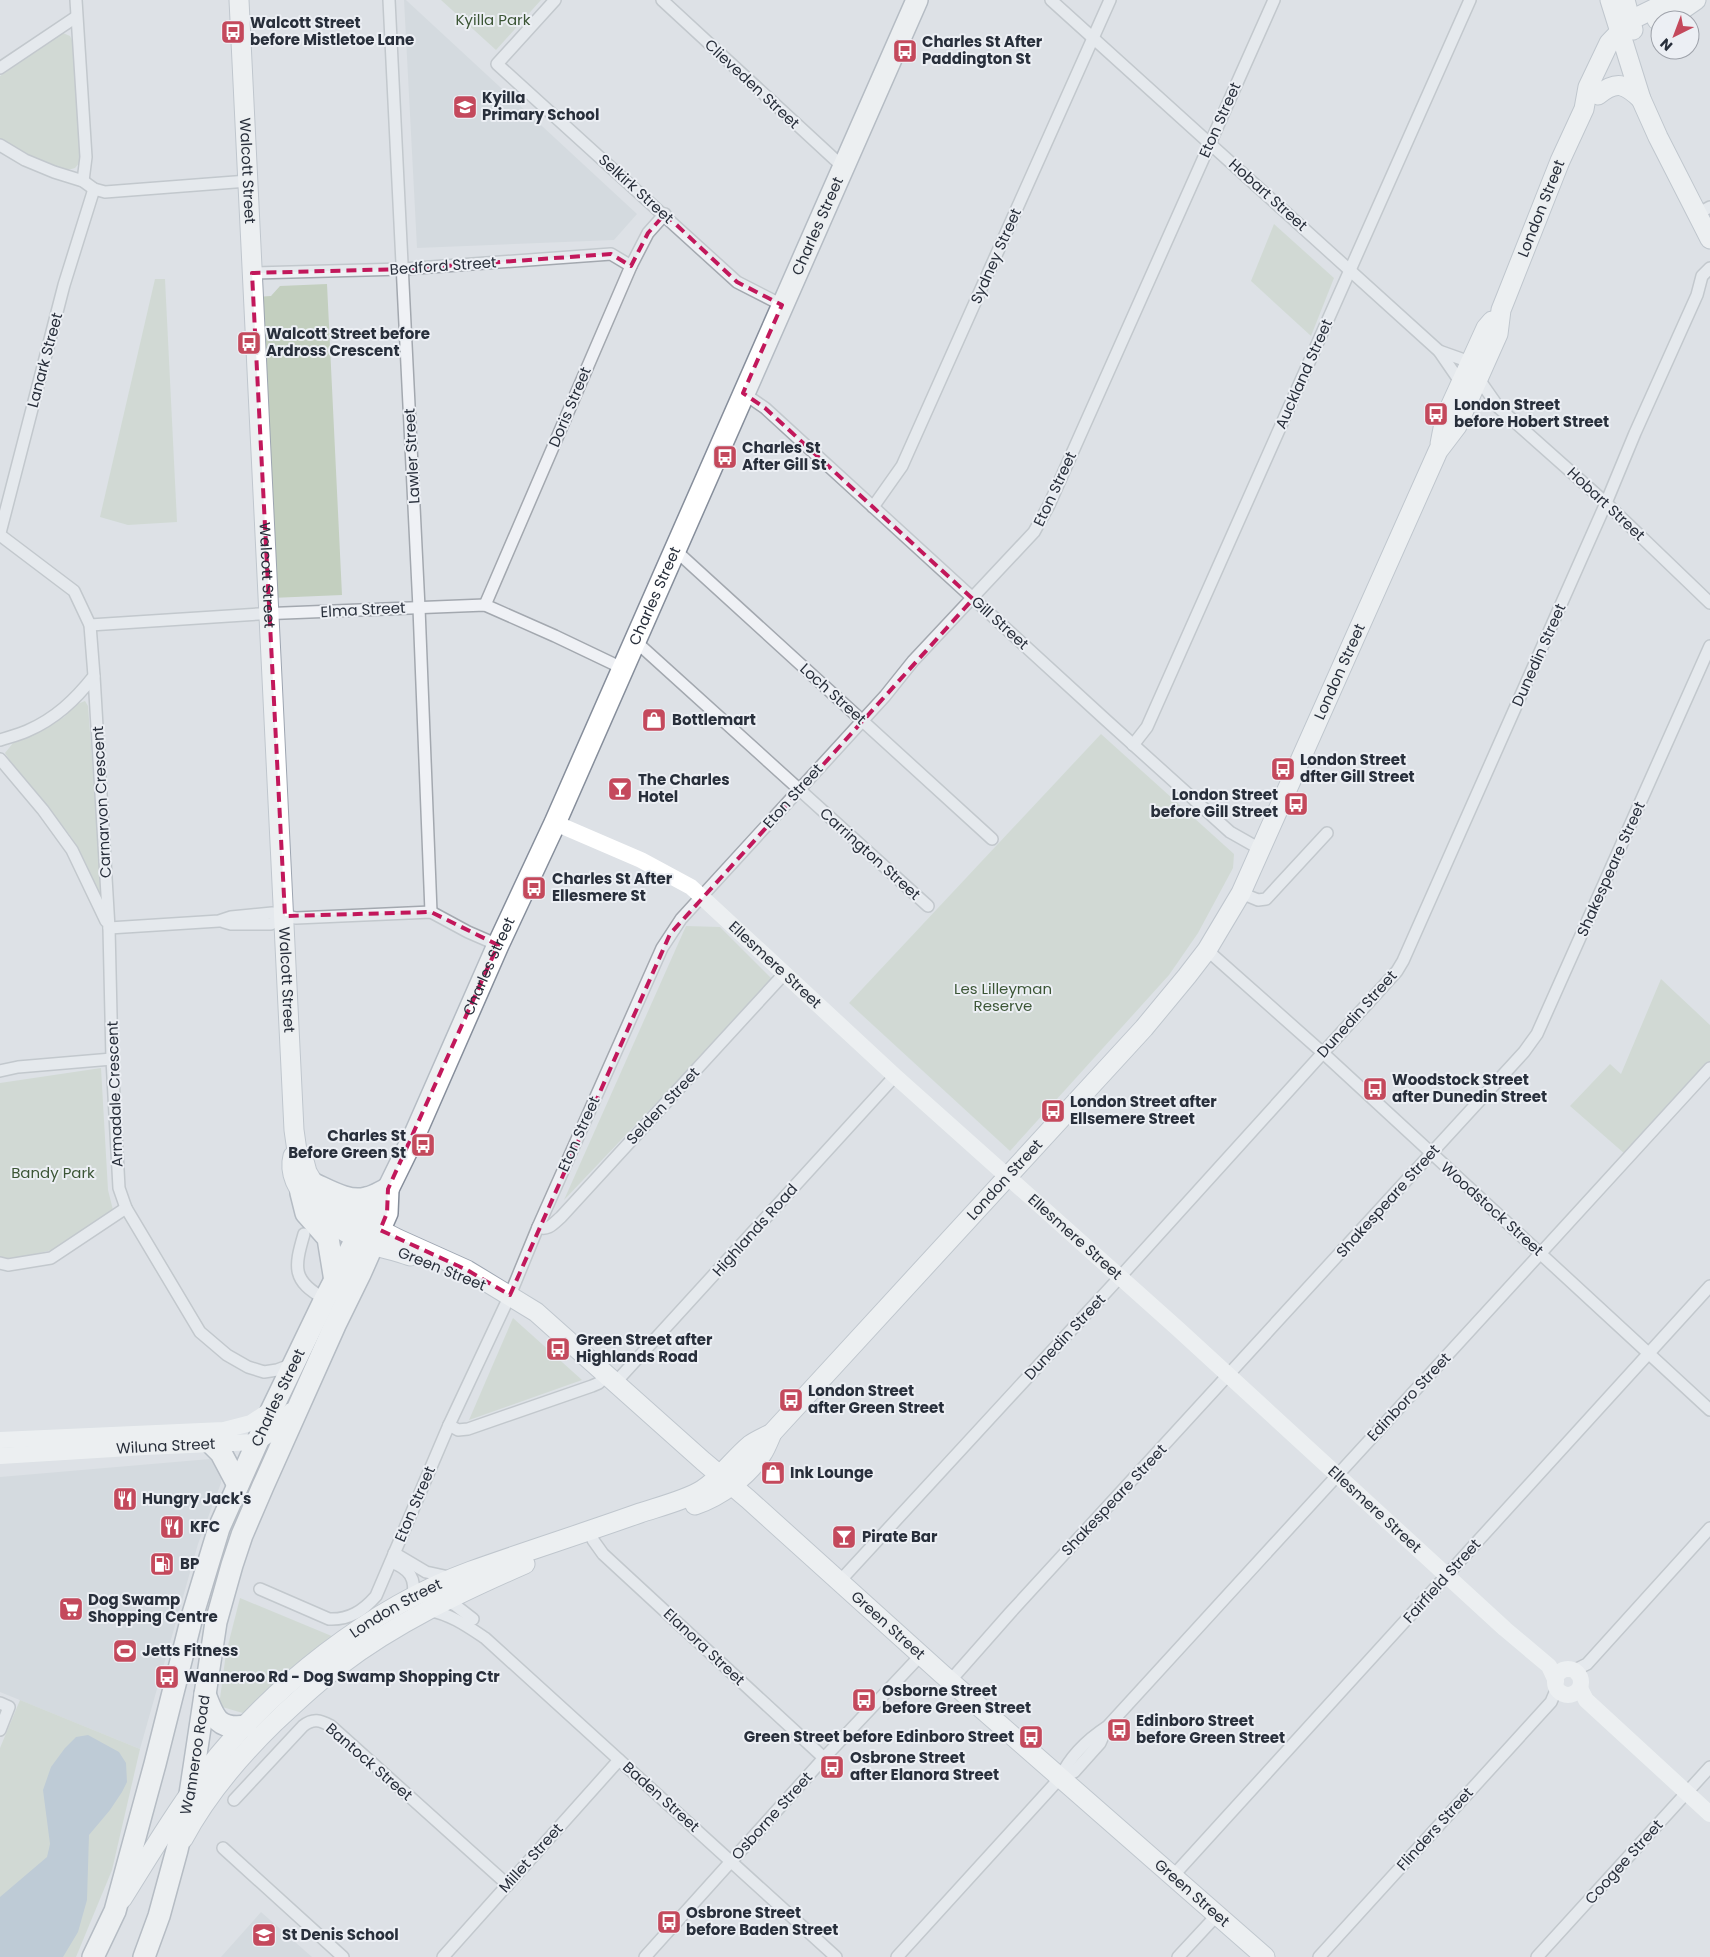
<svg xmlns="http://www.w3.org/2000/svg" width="1710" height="1957" font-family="Poppins,sans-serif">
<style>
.built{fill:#cbd0d7}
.green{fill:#c3cfbf}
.water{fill:#9aafc4}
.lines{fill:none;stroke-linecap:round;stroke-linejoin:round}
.street-casing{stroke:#a3a8af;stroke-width:14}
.primary-casing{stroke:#9da5b1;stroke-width:21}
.highway-casing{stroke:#868e9b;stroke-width:24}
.street{stroke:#eff1f5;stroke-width:11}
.secondary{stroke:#fff;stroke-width:16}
.primary{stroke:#fff;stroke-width:19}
.highway{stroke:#fff;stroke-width:21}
.marked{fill:none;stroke:#c2185b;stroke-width:4;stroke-dasharray:10 6;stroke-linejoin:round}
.labels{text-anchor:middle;stroke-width:4;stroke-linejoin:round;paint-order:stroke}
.park-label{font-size:15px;fill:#3c5636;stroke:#eceff4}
.poi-label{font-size:15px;font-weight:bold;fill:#282f3b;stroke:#eceff4;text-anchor:start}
.street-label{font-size:15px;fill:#282f3b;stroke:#eceff4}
</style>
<rect width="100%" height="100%" fill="#dde1e6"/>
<g class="built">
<polygon points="404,0 406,0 637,214 614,240 417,248"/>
<polygon points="210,1459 221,1473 221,1483 198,1544 140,1749 0,1692 0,1477"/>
<polygon points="261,1912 312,1957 221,1957"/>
</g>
<g class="green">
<polygon points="441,0 541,0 496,50"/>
<path d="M63 33 70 36 74 44 80 162 75 168C55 175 17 149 0 139V76Z"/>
<polygon points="1274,224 1334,278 1311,336 1251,281"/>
<polygon points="155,279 165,279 177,522 128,525 100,517"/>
<polygon points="327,284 342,595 271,598 256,297 271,296 280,286"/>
<path d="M85 701 88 706 102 892 97 893C90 872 82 852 69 834 48 806 23 782 5 753L13 743 44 729 64 717 75 705Z"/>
<polygon points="1101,734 1234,854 1233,868 1198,933 1169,975 1010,1151 849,1003"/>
<polygon points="686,926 720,927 773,980 564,1200"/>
<polygon points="1661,979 1710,1025 1710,1062 1625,1154 1570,1106 1610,1064 1621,1074"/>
<polygon points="101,1068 108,1190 113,1210 52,1250 10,1260 0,1258 0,1083"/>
<polygon points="513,1318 582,1380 469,1420"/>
<polygon points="240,1598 334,1637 246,1714 219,1706 226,1653"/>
<polygon points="20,1700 140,1749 112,1870 76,1957 0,1957 0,1748"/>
</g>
<polygon class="water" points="88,1735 119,1752 126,1763 127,1782 122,1792 110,1810 89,1835 87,1900 78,1932 63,1957 0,1957 0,1897 47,1857 50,1844 43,1790 51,1767 65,1748 76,1737"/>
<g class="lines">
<defs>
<g id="street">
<polyline points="76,0 86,157 83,181"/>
<polyline points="389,0 419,608 431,912"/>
<polyline points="555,0 497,64 737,282 782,305"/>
<polyline points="662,0 843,167"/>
<polyline points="1051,0 1439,351 1461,383"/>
<polyline points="0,68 76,17"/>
<polyline points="0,145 25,160 54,172 83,181 94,189 105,192 248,181"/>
<polyline points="1697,214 1710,207"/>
<polyline points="252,273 403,269 611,254 631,266"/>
<polyline points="1439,351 1470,362"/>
<polyline points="1478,378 1499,408 1606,503 1710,603"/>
<polyline points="743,393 765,408 1107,721 1230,832 1260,849"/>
<polyline points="873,507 902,466 1110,0"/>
<polyline points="0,533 64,285 94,189"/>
<path d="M0 535 74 591 90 625 94 676C75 700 55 719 27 731 18 735 9 737 0 740"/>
<polyline points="674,549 992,839"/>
<polyline points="485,605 631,266 648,233 665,214"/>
<polyline points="90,625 259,614 485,605 555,636 622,668"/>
<polyline points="633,643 643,648 928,906"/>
<polyline points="94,676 109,928 112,1059 119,1188 126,1208 200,1332 227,1355 248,1367 264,1372 277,1370 293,1364"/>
<polyline points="1133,745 1147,727 1470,0"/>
<polyline points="0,759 43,810 72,850 106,921"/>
<polyline points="1241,893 1258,900 1266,899 1327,833"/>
<polyline points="224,922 231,924 271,924 285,916"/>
<polyline points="109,928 219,921 231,917 272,913 296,918 431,912 468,932 498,945"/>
<polyline points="1207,950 1323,1053 1710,1410"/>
<polyline points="0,1071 18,1067 112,1059"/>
<path d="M538 1227C548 1231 553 1224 561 1217L784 974"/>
<path d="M304 1234C294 1268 292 1281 325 1299"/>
<polyline points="0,1263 8,1265 51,1258 126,1208"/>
<polyline points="615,1383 895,1076"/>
<polyline points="449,1425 458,1430 468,1429 592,1386 599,1383 606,1375"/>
<polyline points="591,1531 593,1540 603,1554 824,1758"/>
<polyline points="394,1553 426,1572 449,1577"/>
<path d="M391 1562C410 1569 416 1578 413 1598"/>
<polyline points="839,1582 1120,1277 1397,971 1403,961 1606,503 1635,433 1697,295 1702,276 1710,268"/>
<path d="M260 1589 329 1619C349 1620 363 1611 376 1596L449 1425 510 1295 538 1227 662 948 681 919 885 696 913 661 1034 532 1049 505 1274 0"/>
<polyline points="442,1599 455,1605 473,1619"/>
<path d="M428 1610C450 1614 467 1626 485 1638L836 1957"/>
<polyline points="1573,1671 1587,1664 1710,1528"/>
<polyline points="950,1681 1010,1613 1524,1052 1537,1034 1710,646"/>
<polyline points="0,1703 9,1707 0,1730"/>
<polyline points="1060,1778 1074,1772 1100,1743 1107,1727"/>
<path d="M234 1800 303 1726C313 1718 320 1720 331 1726L508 1885"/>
<polyline points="223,1848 343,1957"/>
<polyline points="1173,1876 1710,1286"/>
<polyline points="443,1957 619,1760"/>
<polyline points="645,1957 824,1758 921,1655"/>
<path d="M897 1957 1060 1778C1070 1756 1088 1739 1108 1726L1710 1068"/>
<polyline points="1178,1957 1217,1915"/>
<polyline points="1319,1957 1551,1702 1557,1688"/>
<polyline points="1537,1957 1710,1767"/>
</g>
<g id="primary">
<path id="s3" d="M239 0 294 1130 297 1151 303 1157 307 1172 320 1194 349 1214 398 1239 467 1270 536 1312 703 1461 748 1499 942 1674 1265 1957"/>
<polyline points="1610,0 1641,99 1658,137 1710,239"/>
<polyline points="1625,0 1633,30"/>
<polyline points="1657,20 1683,9 1696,0"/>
<path d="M1598 95C1617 80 1625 84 1641 99"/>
<polyline points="1440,444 1445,418 1486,328 1492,321"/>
<path d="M293 1156C283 1194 342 1235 372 1245 385 1249 397 1251 410 1256"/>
<path d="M695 1505C720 1497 748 1476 762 1454 766 1448 769 1440 772 1433"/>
<path d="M183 1839C206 1796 239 1757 274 1723 295 1703 316 1683 339 1666 395 1623 461 1592 525 1564"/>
<path id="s4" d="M122 1899C149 1856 175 1812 206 1771 270 1688 372 1607 471 1571 527 1551 584 1533 640 1513 658 1507 686 1500 702 1490 721 1478 733 1459 750 1445 757 1440 765 1437 772 1433L1144 1028 1187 976 1207 950 1241 893 1438 451 1457 426 1498 334 1501 310 1507 295 1560 161 1584 109 1588 87 1609 43 1631 20 1672 0"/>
</g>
<g id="highway">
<path d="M312 1183C328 1190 349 1203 366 1198 373 1197 379 1193 385 1190"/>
<polyline points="301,1193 306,1213 328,1238 335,1281"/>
<polyline points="213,1445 221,1453 238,1485"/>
<path d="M205 1694C214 1718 218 1730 246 1726"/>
<path id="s5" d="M93 1957 115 1911 155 1764 192 1617 219 1528 272 1409 325 1299 373 1206 388 1189 415 1134 498 945 555 823 917 0"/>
<path id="s6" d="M144 1957 159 1916 177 1850 190 1794 216 1622 232 1565 242 1535 263 1486 335 1325 360 1274 387 1213 388 1189"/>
</g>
</defs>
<use href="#street" class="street-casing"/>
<use href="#primary" class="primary-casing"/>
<use href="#highway" class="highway-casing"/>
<use href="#street" class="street"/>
<g class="secondary">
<path id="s1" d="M555 823 641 860 691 887 895 1076 1177 1328 1505 1629 1549 1666 1556 1681"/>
<polyline points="0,1440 224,1430 251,1423 272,1409"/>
<path id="s2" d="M0 1456 145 1447 257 1442C271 1434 282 1424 291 1411"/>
<circle cx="1568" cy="1682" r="13"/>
<polyline points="1580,1688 1586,1700 1710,1814"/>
</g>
<use href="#primary" class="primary"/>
<use href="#highway" class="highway"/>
</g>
<path d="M0 0H1710V1957H0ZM665 214 737 282 782 305 743 393 765 408 973 599 670 934 510 1295 467 1270 380 1230 387 1213 388 1189 498 945 431 912 285 916 252 273 403 269 611 254 631 266 648 233Z" fill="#dde1e6" fill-opacity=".55" fill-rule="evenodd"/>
<path class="marked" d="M665 214 737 282 782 305 743 393 765 408 973 599 670 934 510 1295 467 1270 380 1230 387 1213 388 1189 498 945 431 912 285 916 252 273 403 269 611 254 631 266 648 233Z"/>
<defs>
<symbol id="bus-square" viewBox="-11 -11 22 22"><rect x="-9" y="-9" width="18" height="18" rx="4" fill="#c4495c" stroke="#eceff4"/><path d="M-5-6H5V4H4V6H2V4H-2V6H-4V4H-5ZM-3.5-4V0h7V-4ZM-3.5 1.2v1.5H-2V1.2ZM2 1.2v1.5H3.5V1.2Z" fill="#fff"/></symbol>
<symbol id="school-square" viewBox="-11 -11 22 22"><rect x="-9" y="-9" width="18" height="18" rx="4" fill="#c4495c" stroke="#eceff4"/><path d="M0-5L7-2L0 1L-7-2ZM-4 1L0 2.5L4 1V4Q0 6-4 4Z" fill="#fff"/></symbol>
<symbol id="shop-square" viewBox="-11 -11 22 22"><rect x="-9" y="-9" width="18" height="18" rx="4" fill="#c4495c" stroke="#eceff4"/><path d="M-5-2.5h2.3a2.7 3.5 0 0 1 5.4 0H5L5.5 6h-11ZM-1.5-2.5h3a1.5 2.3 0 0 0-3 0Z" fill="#fff"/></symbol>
<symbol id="bar-square" viewBox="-11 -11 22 22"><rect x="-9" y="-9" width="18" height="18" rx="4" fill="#c4495c" stroke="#eceff4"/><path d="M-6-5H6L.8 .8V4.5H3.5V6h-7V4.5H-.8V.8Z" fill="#fff"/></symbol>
<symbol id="restaurant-square" viewBox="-11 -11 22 22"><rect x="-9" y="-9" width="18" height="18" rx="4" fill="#c4495c" stroke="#eceff4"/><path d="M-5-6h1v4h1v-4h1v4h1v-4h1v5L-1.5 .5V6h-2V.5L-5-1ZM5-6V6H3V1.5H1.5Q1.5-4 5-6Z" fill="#fff"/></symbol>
<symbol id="fuel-square" viewBox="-11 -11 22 22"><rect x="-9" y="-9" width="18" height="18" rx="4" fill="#c4495c" stroke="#eceff4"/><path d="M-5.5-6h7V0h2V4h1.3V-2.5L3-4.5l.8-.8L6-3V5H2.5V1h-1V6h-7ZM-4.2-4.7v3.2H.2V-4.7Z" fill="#fff"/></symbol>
<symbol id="supermarket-square" viewBox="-11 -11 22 22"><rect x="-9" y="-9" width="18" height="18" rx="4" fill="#c4495c" stroke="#eceff4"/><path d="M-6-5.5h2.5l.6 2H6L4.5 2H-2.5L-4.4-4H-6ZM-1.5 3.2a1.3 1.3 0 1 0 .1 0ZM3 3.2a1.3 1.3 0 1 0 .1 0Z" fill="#fff"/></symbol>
<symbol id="stadium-square" viewBox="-11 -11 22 22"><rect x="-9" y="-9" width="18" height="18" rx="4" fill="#c4495c" stroke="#eceff4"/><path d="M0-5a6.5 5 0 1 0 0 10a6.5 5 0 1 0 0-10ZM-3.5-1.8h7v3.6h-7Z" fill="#fff"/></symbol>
</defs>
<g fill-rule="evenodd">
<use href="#bus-square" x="219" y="18" width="28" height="28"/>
<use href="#bus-square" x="891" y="37" width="28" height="28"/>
<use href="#school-square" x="451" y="93" width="28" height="28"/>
<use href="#bus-square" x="235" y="329" width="28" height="28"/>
<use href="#bus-square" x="1422" y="400" width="28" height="28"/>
<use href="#bus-square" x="711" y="443" width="28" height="28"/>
<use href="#shop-square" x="640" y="706" width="28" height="28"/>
<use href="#bus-square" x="1269" y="755" width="28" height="28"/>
<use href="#bar-square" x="606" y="775" width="28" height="28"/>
<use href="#bus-square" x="1282" y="790" width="28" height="28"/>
<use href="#bus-square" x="520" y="874" width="28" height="28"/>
<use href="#bus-square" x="1361" y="1075" width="28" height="28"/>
<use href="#bus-square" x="1039" y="1097" width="28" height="28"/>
<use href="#bus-square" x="409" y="1131" width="28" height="28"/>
<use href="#bus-square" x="544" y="1335" width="28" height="28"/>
<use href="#bus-square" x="777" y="1386" width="28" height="28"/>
<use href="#shop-square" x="759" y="1459" width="28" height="28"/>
<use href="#restaurant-square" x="111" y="1485" width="28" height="28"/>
<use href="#restaurant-square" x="158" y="1513" width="28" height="28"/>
<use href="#bar-square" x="830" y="1523" width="28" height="28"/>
<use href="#fuel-square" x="148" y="1550" width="28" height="28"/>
<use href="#supermarket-square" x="57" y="1595" width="28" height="28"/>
<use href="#stadium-square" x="111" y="1637" width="28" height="28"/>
<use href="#bus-square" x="153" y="1663" width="28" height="28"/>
<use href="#bus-square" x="850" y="1686" width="28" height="28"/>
<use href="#bus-square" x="1105" y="1716" width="28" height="28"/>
<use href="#bus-square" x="1017" y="1723" width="28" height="28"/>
<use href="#bus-square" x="818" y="1753" width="28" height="28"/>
<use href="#bus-square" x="655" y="1908" width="28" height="28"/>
<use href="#school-square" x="250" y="1921" width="28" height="28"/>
</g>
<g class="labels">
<g class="park-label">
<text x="493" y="25">Kyilla Park</text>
<text x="1003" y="994">Les Lilleyman<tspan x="1003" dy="17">Reserve</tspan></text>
<text x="53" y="1178">Bandy Park</text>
</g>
<g class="poi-label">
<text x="250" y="28">Walcott Street<tspan x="250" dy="17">before Mistletoe Lane</tspan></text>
<text x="922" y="47">Charles St After<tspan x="922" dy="17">Paddington St</tspan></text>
<text x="482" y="103">Kyilla<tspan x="482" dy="17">Primary School</tspan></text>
<text x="266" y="339">Walcott Street before<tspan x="266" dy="17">Ardross Crescent</tspan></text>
<text x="1454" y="410">London Street<tspan x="1454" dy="17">before Hobert Street</tspan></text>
<text x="742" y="453">Charles St<tspan x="742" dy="17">After Gill St</tspan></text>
<text x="672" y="725">Bottlemart</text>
<text x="1300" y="765">London Street<tspan x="1300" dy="17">dfter Gill Street</tspan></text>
<text x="638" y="785">The Charles<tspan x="638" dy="17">Hotel</tspan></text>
<text x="1278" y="800" text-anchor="end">London Street<tspan x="1278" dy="17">before Gill Street</tspan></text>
<text x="552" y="884">Charles St After<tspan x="552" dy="17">Ellesmere St</tspan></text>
<text x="1392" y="1085">Woodstock Street<tspan x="1392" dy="17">after Dunedin Street</tspan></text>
<text x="1070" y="1107">London Street after<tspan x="1070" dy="17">Ellsemere Street</tspan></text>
<text x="406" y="1141" text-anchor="end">Charles St<tspan x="406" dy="17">Before Green St</tspan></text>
<text x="576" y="1345">Green Street after<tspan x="576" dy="17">Highlands Road</tspan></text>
<text x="808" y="1396">London Street<tspan x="808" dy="17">after Green Street</tspan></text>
<text x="790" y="1478">Ink Lounge</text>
<text x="142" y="1504">Hungry Jack's</text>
<text x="190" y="1532">KFC</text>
<text x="862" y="1542">Pirate Bar</text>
<text x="180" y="1569">BP</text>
<text x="88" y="1605">Dog Swamp<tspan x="88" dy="17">Shopping Centre</tspan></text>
<text x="142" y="1656">Jetts Fitness</text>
<text x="184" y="1682">Wanneroo Rd - Dog Swamp Shopping Ctr</text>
<text x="882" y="1696">Osborne Street<tspan x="882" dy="17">before Green Street</tspan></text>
<text x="1136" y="1726">Edinboro Street<tspan x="1136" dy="17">before Green Street</tspan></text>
<text x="1014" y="1742" text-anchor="end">Green Street before Edinboro Street</text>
<text x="850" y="1763">Osbrone Street<tspan x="850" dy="17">after Elanora Street</tspan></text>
<text x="686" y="1918">Osbrone Street<tspan x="686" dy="17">before Baden Street</tspan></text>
<text x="282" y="1940">St Denis School</text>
</g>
<g class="street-label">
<text transform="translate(752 84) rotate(43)" y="5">Clieveden Street</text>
<text transform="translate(1220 120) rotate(-66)" y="5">Eton Street</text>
<text dy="5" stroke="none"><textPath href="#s3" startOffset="171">Walcott Street</textPath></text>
<text transform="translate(636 189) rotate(42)" y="5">Selkirk Street</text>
<text transform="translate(1268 195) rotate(42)" y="5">Hobart Street</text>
<text dy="5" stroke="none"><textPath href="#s4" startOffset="2291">London Street</textPath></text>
<text dy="5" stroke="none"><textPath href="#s5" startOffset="1882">Charles Street</textPath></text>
<text transform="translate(996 256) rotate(-66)" y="5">Sydney Street</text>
<text transform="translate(443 266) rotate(-4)" y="5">Bedford Street</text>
<text transform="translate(45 360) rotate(-75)" y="5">Lanark Street</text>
<text transform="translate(1304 374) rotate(-66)" y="5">Auckland Street</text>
<text transform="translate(570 407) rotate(-67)" y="5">Doris Street</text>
<text transform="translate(412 456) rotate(-93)" y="5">Lawler Street</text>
<text transform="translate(1055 489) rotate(-65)" y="5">Eton Street</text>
<text transform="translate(1606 504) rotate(43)" y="5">Hobart Street</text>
<text dy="5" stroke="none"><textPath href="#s3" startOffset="576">Walcott Street</textPath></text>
<text dy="5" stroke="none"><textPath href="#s5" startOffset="1478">Charles Street</textPath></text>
<text transform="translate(363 610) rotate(-3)" y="5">Elma Street</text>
<text transform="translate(1000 623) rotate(42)" y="5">Gill Street</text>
<text transform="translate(1539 655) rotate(-66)" y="5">Dunedin Street</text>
<text dy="5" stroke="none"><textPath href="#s4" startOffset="1784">London Street</textPath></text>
<text transform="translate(833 694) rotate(42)" y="5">Loch Street</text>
<text transform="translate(793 796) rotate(-48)" y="5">Eton Street</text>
<text transform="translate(102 802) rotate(-93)" y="5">Carnarvon Crescent</text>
<text transform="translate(870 854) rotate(42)" y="5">Carrington Street</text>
<text transform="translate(1611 869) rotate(-66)" y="5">Shakespeare Street</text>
<text dy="5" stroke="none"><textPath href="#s5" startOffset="1072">Charles Street</textPath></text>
<text dy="5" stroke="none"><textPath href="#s1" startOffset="265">Ellesmere Street</textPath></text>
<text dy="5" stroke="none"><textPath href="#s3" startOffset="981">Walcott Street</textPath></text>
<text transform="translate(1357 1014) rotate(-48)" y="5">Dunedin Street</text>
<text transform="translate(115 1094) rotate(-92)" y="5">Armadale Crescent</text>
<text transform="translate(663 1106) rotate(-47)" y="5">Selden Street</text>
<text transform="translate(579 1134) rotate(-66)" y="5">Eton Street</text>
<text dy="5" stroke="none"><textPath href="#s4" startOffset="1169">London Street</textPath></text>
<text transform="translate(1388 1201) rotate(-48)" y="5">Shakespeare Street</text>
<text transform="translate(1492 1209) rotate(42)" y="5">Woodstock Street</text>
<text transform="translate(755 1230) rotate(-48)" y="5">Highlands Road</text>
<text dy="5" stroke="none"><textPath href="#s1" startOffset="670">Ellesmere Street</textPath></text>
<text transform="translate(442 1269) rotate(22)" y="5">Green Street</text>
<text transform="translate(1065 1337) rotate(-47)" y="5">Dunedin Street</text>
<text transform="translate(1409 1397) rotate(-47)" y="5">Edinboro Street</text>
<text dy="5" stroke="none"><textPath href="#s5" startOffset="591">Charles Street</textPath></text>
<text dy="5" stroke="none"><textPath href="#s2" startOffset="166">Wiluna Street</textPath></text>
<text transform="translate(1114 1500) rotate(-47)" y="5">Shakespeare Street</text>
<text transform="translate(415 1504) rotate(-67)" y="5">Eton Street</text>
<text dy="5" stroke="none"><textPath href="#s1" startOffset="1075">Ellesmere Street</textPath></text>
<text transform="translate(1442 1581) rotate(-48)" y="5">Fairfield Street</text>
<text dy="5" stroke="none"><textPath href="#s4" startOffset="405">London Street</textPath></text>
<text dy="5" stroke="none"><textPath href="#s3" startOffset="1920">Green Street</textPath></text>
<text transform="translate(704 1647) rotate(43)" y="5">Elanora Street</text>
<text dy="5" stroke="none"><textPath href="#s6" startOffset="209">Wanneroo Road</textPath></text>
<text transform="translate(369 1762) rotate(41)" y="5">Bantock Street</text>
<text transform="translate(661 1797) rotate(42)" y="5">Baden Street</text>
<text transform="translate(772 1816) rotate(-48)" y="5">Osborne Street</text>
<text transform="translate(1435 1829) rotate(-48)" y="5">Flinders Street</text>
<text transform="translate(531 1858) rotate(-48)" y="5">Millet Street</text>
<text transform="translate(1624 1862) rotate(-48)" y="5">Coogee Street</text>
<text dy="5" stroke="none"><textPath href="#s3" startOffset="2325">Green Street</textPath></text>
</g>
</g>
<g transform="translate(1675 35) rotate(222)"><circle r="24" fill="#eceff4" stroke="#9ea2aa"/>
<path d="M0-4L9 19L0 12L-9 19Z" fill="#c4495c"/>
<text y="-8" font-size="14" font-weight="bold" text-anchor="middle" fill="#282f3b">N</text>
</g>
</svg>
